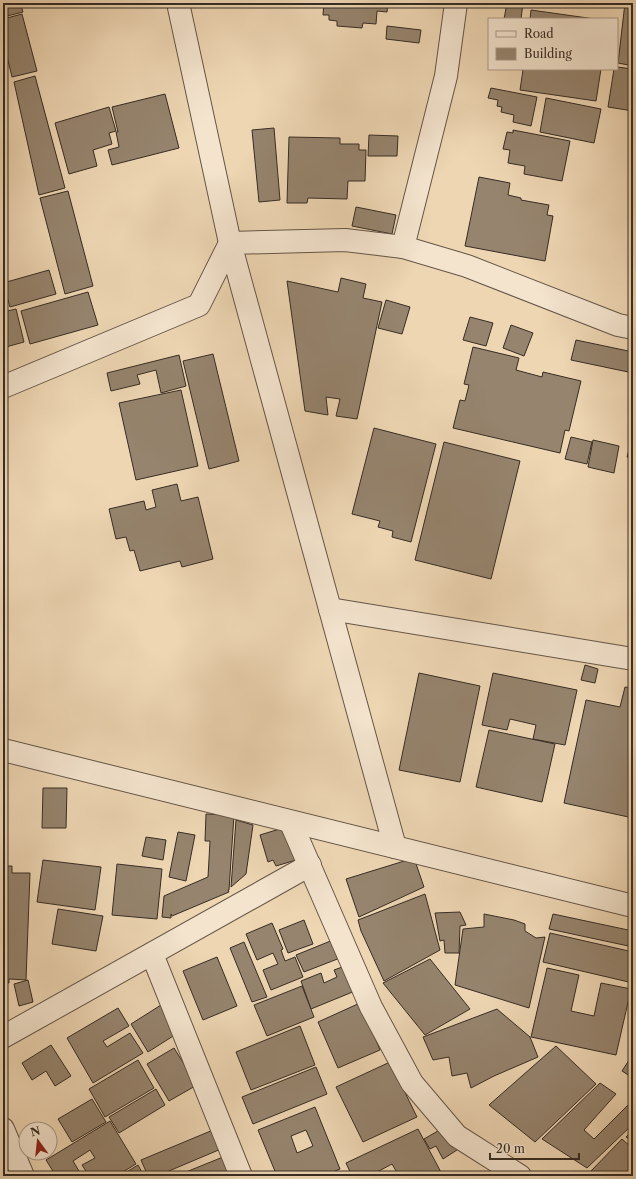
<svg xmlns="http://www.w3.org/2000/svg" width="636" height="1179" font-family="'Libre Caslon Text',serif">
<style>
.building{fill:#96846e;stroke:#362c24;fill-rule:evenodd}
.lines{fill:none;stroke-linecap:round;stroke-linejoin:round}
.minor-casing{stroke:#645648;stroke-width:24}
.minor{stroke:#f4e4ce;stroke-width:22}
</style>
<rect width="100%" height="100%" fill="#eed6b3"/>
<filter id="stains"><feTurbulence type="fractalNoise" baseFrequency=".005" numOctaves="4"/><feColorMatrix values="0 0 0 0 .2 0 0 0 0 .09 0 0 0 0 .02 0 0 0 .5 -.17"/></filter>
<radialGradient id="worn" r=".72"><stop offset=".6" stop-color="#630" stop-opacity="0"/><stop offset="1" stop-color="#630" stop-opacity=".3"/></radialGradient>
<g class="building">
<polygon points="3,3 20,3 23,12 3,17"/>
<polygon points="324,3 388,3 387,12 377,11 376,24 363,23 362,28 337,26 337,21 329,20 329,15 323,15"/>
<polygon points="507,3 523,3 521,19 504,19"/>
<polygon points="625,3 633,3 633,66 618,63"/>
<polygon points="531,10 595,19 530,19"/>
<polygon points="22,14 37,71 12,77 3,40 3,19"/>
<polygon points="387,26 421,30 419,43 386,39"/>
<polygon points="617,67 633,69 633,111 608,107 614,69 617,69"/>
<polygon points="518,69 601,69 596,101 520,90 523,70"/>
<polygon points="35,76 65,188 39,195 14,82"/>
<polygon points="491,88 537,97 531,126 513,122 514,115 501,112 502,107 497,106 498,100 488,98"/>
<polygon points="165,94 179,148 112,165 108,150 119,147 116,132 118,132 112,107"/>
<polygon points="546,98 601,109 594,143 540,132"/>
<polygon points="109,107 116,131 109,133 112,144 93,150 97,166 69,174 55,123"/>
<polygon points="274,128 280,200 259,202 252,130"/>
<polygon points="513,130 570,141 562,181 524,174 525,166 508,163 510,150 503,149 507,132 513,133"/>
<polygon points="369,135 398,136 397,156 368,156"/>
<polygon points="289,137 340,138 340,144 359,144 359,150 366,150 365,181 348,181 347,199 308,198 307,203 287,203"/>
<polygon points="479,177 510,183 508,195 521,198 521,200 549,205 547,215 553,216 545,261 465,246"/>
<polygon points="68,191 93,286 65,294 40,198"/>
<polygon points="356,207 396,215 392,234 352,226"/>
<polygon points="49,270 56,294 10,307 3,283"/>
<polygon points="341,278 366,284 363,298 382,302 357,419 336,416 340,399 326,397 328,415 305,411 287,281 338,292"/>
<polygon points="88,292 98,325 30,344 21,311"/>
<polygon points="386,300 410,307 402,334 378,328"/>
<polygon points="16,309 24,342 6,347 3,336 3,312"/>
<polygon points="470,317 493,323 486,346 463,340"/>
<polygon points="511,325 533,333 524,356 503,348"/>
<polygon points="576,340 633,352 633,373 571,360"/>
<polygon points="473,347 519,358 516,370 542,377 543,372 581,381 569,431 565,430 560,453 453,428 460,400 465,401 469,385 464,384"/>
<polygon points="213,354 239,461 209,469 183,361"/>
<polygon points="179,355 186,386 161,393 156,370 137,375 140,384 111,391 107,373"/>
<polygon points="181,390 198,466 136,480 119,403"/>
<polygon points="374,428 436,444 411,542 392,537 393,531 378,527 380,521 352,514"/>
<polygon points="633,434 633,459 627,457"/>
<polygon points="571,437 592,442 587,464 565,459"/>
<polygon points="593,440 619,446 614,473 588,467"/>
<polygon points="444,442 520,461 491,579 415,560"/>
<polygon points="177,484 181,501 198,497 213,559 182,567 180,561 140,571 134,550 130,551 126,537 116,539 109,509 144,501 146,510 156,507 152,490"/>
<polygon points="585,665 598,669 595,683 581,680"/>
<polygon points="419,673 480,686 460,782 399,770"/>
<polygon points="493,673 577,690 565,745 533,739 536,725 510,719 507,730 482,725"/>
<polygon points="625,687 633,688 633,818 564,803 586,700 620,707"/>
<polygon points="489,730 555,744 542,802 476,787"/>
<polygon points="43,788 67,788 66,828 42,828"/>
<polygon points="206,814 234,815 229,890 228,890 229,892 172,916 171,914 171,918 162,917 164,896 208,877 210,841 205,841"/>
<polygon points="236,820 253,825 246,874 231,887"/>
<polygon points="286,827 296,860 276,866 273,860 268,862 260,835"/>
<polygon points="178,832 195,835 186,881 169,877"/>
<polygon points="146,837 166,840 163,860 142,856"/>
<polygon points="414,858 424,887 359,917 346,879"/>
<polygon points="43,860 101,867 95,910 37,902"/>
<polygon points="117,864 162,869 157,919 112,915"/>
<polygon points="3,866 12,866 12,873 30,873 26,980 9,979 9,983 3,983"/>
<polygon points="425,894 440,950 384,981 361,931 358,920"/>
<polygon points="58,909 103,916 96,951 52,944"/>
<polygon points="460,912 466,925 460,926 459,953 445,953 444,940 440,941 435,913"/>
<polygon points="484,914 514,920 525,924 525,931 536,938 545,937 529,1008 455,985 463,929 484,927"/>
<polygon points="553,914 633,931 633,947 549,929"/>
<polygon points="304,920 313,944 288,953 279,930"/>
<polygon points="272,923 283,949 281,950 285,961 295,957 303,977 271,990 263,970 278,964 273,953 257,960 246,934"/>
<polygon points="550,933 633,952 633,983 543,962"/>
<polygon points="333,940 340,958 304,972 296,955"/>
<polygon points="244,942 267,997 252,1002 230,948"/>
<polygon points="217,957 237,1006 203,1020 183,971"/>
<polygon points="430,959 470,1009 425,1035 383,983"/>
<polygon points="345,966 355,991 311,1009 301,981 321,973 324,983 337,977 334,970"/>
<polygon points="547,968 579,975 571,1011 594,1016 601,983 631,989 616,1055 531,1037"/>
<polygon points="28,980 33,1002 19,1006 14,984"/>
<polygon points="302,986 314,1017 267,1036 254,1005"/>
<polygon points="360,1003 380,1050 338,1068 318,1022"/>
<polygon points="161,1005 178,1033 148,1052 131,1024"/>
<polygon points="118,1008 129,1026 103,1041 107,1047 130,1033 143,1053 93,1083 67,1038"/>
<polygon points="497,1009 530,1037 538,1057 494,1076 471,1088 467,1073 452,1076 449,1057 433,1060 423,1037"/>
<polygon points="300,1026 315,1065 251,1090 236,1052"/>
<polygon points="51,1045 71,1076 55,1086 46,1071 32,1080 22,1063"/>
<polygon points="556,1046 596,1084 535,1142 489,1105"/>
<polygon points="174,1048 197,1085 169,1101 147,1064"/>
<polygon points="633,1054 633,1078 622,1071"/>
<polygon points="138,1060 154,1088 105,1117 89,1089"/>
<polygon points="390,1062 417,1117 363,1142 336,1087"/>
<polygon points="316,1067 327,1094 253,1124 242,1097"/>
<polygon points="600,1083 616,1094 584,1130 594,1139 630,1103 633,1105 633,1124 587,1168 542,1139"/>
<polygon points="156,1089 165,1105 119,1133 109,1117"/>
<polygon points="92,1099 106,1122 72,1142 58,1119"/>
<path d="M315 1107 340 1169 323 1176H277L258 1130ZM306 1130 313 1146 297 1153 291 1136Z"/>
<polygon points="110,1121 136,1164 116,1176 89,1176 82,1165 95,1158 90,1150 73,1161 82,1176 56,1176 46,1160"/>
<polygon points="443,1128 457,1150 443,1159 436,1146 430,1149 424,1139"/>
<polygon points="418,1129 443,1176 399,1176 392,1164 377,1172 379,1176 352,1176 346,1163"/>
<polygon points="213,1130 221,1149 157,1176 148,1176 141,1160"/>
<polygon points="633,1130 633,1142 626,1137"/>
<polygon points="622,1139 633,1149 633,1176 591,1176 588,1174"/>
<polygon points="228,1155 237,1176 176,1176"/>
<polygon points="138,1165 144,1176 120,1176"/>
</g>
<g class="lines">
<defs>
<g id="minor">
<polyline points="178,3 230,243 395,847"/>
<polyline points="230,243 345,240 403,247 467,266 618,325 633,328"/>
<polyline points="403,247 446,76 456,3"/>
<polyline points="3,387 199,305 230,243"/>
<polyline points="330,609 633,659"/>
<polyline points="3,750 633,906"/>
<polyline points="291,823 371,1007 412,1083 457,1136 520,1176"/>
<polyline points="152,954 241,1176"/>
<polyline points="3,1037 310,865"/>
<polyline points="3,1129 23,1176"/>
</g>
</defs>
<use href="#minor" class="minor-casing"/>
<use href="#minor" class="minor"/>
</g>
<rect width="636" height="1179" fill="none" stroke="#eed6b3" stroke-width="16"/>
<rect x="4" y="4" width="628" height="1171" fill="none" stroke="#362c24" stroke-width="2"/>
<rect x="8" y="8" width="620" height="1163" fill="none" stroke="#362c24"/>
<rect x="488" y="18" width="130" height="52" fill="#f4e4ce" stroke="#a89a8a"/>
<rect x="496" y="31" width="20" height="6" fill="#f4e4ce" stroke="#a89a8a"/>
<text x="524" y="38" font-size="12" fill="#362c24">Road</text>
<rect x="496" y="48" width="20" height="12" fill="#96846e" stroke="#a89a8a"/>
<text x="524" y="58" font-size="12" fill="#362c24">Building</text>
<g transform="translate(38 1141) rotate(345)"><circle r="19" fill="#f4e4ce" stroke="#a89a8a"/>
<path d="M0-3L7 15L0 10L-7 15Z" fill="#8f2418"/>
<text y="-6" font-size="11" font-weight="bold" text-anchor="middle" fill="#362c24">N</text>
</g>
<path d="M490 1153v6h89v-6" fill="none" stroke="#362c24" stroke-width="2"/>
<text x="496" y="1153" font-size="12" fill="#362c24" stroke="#f4e4ce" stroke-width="3" paint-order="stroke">20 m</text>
<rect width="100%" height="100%" filter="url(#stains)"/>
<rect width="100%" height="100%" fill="url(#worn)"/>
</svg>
